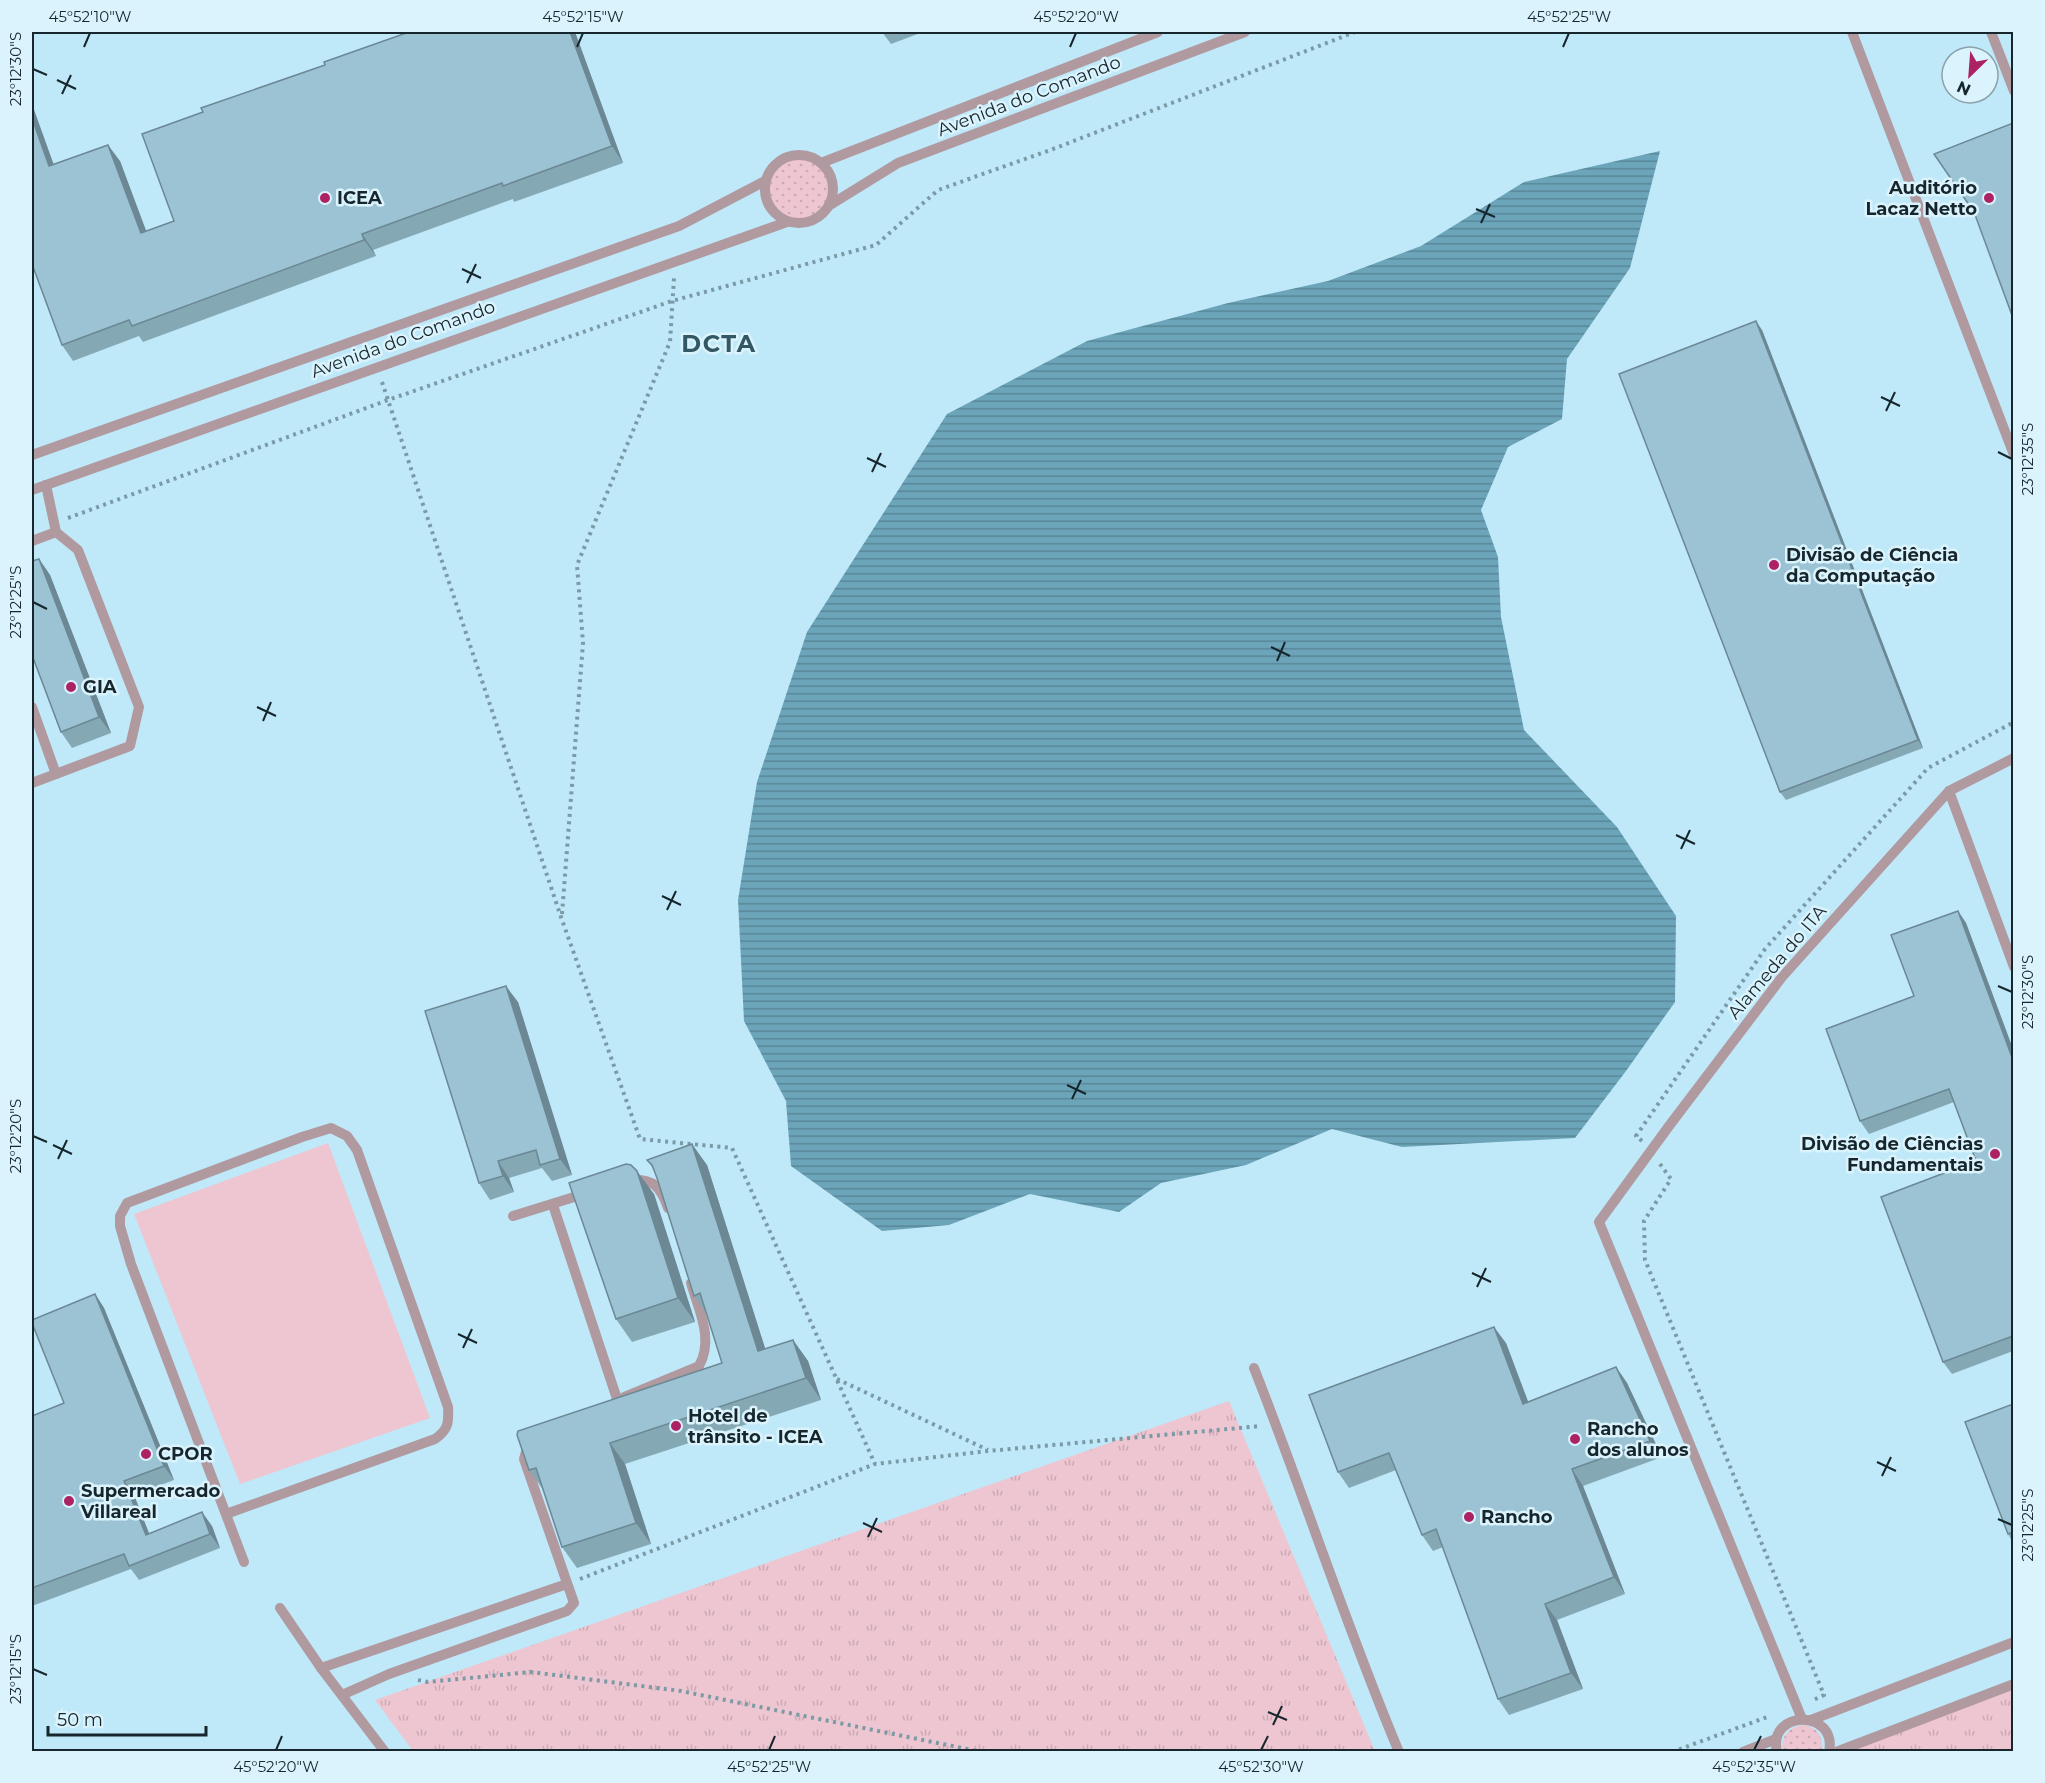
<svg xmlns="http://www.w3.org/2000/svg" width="2045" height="1783" font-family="Montserrat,sans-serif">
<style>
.grass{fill:url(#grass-dots)}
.park{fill:url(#park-tufts)}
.garden{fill:#eec6d1}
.water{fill:url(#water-rules)}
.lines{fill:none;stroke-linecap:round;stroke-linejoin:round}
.path{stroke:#7b9aa6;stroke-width:4;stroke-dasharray:3 4.5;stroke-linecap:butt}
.service{stroke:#b199a0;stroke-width:10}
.wall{fill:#85a8b5}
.shaded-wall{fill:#6c8894}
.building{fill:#9bc3d3;stroke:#6c8894;stroke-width:1.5}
.ticks{fill:none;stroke:#16262c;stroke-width:2}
.poi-dot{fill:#ad2262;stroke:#daf3fc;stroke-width:2}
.labels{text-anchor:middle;stroke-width:5;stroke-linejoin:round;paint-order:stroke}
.street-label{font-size:18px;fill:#16262c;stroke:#daf3fc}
.poi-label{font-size:18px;font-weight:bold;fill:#16262c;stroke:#daf3fc;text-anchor:start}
.district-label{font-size:24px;font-weight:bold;letter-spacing:1.5px;fill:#325765;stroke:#daf3fc}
.neatline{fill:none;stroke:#16262c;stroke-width:2}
.ticks-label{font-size:15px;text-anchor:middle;fill:#16262c}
</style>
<defs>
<pattern id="grass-dots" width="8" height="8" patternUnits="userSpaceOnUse" patternTransform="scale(1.5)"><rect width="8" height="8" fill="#eec6d1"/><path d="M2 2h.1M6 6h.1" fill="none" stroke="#cbaab4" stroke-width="1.8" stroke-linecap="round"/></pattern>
<pattern id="park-tufts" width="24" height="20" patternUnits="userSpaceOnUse" patternTransform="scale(1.5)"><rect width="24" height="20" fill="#eec6d1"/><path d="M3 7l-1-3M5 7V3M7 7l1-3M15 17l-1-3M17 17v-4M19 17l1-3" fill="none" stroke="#cbaab4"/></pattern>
<pattern id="water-rules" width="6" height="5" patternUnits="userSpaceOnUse" patternTransform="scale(1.5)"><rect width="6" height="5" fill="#6ca5ba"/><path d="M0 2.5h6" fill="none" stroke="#588697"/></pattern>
</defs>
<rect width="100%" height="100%" fill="#bfe9f9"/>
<g class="grass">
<circle cx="799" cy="189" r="30"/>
<path d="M1802 1725C1817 1726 1824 1737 1822 1752L1783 1751C1780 1737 1788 1728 1802 1725Z"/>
</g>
<g class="park">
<polygon points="1229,1401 1375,1751 413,1751 375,1700"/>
<polygon points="2013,1684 2013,1751 1836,1752"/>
</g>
<polygon class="garden" points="328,1143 430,1418 240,1484 134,1214"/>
<polygon class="water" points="1660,151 1630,268 1567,359 1562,419 1508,447 1481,510 1498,557 1501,617 1524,730 1617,827 1676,916 1675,1002 1626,1071 1575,1138 1402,1147 1332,1129 1246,1165 1161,1183 1119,1212 1030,1194 949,1225 882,1231 791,1166 786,1101 744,1021 738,900 757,782 807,632 947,414 1087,341 1228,303 1328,281 1421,246 1524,182"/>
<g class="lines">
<g class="path">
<polyline points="382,382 561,917 640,1139 732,1148 875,1464"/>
<polyline points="68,518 388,400 672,301 876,245 938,190 1053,149 1355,32"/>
<polyline points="562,914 583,643 577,565 670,342 674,278"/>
<polyline points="1642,1141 1636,1136 1765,949 1928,768 2014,722"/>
<polyline points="1660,1164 1671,1179 1644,1221 1645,1260 1824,1695 1811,1701"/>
<polyline points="837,1379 988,1450"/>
<polyline points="580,1579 875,1464 988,1451 1261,1426"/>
<polyline points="418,1680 428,1682 531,1672 681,1691 982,1752"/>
<polyline points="1672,1752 1770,1716"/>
</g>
<g class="service">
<polyline points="1852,32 2014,455"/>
<polyline points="1991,32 2014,91"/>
<circle cx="799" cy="189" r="34"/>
<polyline points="821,163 1158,32"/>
<polyline points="830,205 898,163 1245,32"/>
<polyline points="32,455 679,226 765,181"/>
<polyline points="32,490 787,222"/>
<polyline points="32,541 56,532"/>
<polyline points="32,707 56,774"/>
<polyline points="32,783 130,746 139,707 78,550 56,532 46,485"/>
<polyline points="1949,791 2014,967"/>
<path d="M630 1180C653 1178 661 1187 668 1208"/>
<polyline points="553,1205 617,1399"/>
<polyline points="513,1216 587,1193"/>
<path d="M1254 1368C1304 1495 1346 1626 1399 1752"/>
<path d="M624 1397 699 1366C714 1339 699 1311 691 1283"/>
<path d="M226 1514 435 1439C448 1430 449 1423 448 1407L357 1150 347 1136 331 1128 302 1137 127 1203 120 1216V1226L131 1264 244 1562"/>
<polyline points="280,1608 321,1668 385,1752"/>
<polyline points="321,1668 567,1584"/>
<polyline points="342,1695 389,1674 567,1611 574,1603 524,1459 528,1444"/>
<polyline points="1802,1719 1599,1222 1669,1126 1782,977 1949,791 2014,758"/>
<polyline points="1811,1720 2014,1642"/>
<polyline points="1743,1752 1776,1739"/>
<path d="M1777 1752C1767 1709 1838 1709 1829 1752"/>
<polyline points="1836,1752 2014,1684"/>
</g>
</g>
<g class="wall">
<polygon points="409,32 575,32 623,163 514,202 513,199 373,250 376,256 143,342 139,336 73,361 62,345 54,164 120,161 146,232 174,221 203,112"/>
<polygon points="882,32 923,32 891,44"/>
<polygon points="1762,330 1923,748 1786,800 1780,792"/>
<polygon points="39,559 50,575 111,733 72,748 61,732"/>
<polygon points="1958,911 1966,923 2013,1049 2013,1351 1952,1374 1943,1362 1976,1161 1954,1102 1869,1134 1860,1121 1914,996"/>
<polygon points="518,1002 572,1175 552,1181 542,1168 509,1178 514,1192 490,1200 479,1183"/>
<polygon points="647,1160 707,1165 765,1349 793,1340 808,1361 821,1400 625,1464 651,1544 577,1568 562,1547 544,1491 529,1470 722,1363 707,1314 694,1296 657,1178 654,1170"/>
<polygon points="654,1194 695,1322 632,1342 616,1319"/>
<polygon points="95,1294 104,1308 174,1480 134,1495 149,1533 212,1526 220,1548 139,1580 131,1569 32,1606 32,1416 64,1403"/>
<polygon points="1506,1343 1528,1402 1616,1367 1627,1383 1662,1457 1583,1486 1625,1594 1557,1620 1583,1689 1509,1715 1498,1699 1443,1547 1433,1551 1422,1535 1396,1470 1349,1488 1338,1472"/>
<polygon points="2013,1404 2013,1543 2008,1534"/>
</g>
<g class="shaded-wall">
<polygon points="570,32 575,32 623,163 612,146"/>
<polygon points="32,104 60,182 49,166 32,118"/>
<polygon points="108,145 120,161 153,249 141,233"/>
<polygon points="362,234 373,250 376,256 364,240"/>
<polygon points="1756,321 1762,330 1923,748 1918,740"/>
<polygon points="39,559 50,575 111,733 99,717"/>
<polygon points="1958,911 1966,923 2013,1049 2013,1060"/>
<polygon points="506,986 518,1002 572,1175 560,1159"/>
<polygon points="692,1144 707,1165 773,1373 758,1351"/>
<polygon points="498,1161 509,1178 514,1192 503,1176"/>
<polygon points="637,1171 654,1194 695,1322 678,1298"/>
<polygon points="95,1294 104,1308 174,1480 164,1466"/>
<polygon points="1494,1327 1506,1343 1535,1420 1523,1404"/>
<polygon points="793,1340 808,1361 821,1400 806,1378"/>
<polygon points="1616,1367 1627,1383 1662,1457 1650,1441"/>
<polygon points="610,1443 625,1464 651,1544 636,1523"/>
<polygon points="1572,1469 1583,1486 1625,1594 1614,1577"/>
<polygon points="124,1481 134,1495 155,1549 146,1535"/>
<polygon points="202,1512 212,1526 220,1548 210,1534"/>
<polygon points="1545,1604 1557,1620 1583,1689 1571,1673"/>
</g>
<g class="building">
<polygon points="409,32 570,32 612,146 503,186 502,183 362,234 364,240 132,326 129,320 62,345 32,264 32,118 49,166 108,145 141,233 174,221 142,134 203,112 201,108 325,65 324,62"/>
<polygon points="2013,123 2013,318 1974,212 1934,154"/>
<polygon points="1756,321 1918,740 1780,792 1619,374"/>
<polygon points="39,559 99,717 61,732 32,655 32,561"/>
<polygon points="1958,911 2013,1060 2013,1336 1943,1362 1881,1197 1976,1161 1949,1089 1860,1121 1826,1029 1914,996 1891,935"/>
<polygon points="506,986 560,1159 540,1165 536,1150 498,1161 503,1176 479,1183 425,1011"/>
<polygon points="692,1144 758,1351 793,1340 806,1378 610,1443 636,1523 562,1547 536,1468 529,1470 517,1435 518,1431 722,1363 700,1293 694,1296 657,1178 652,1165 647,1160"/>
<polygon points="626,1164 631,1165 637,1171 678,1298 616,1319 569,1183"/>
<polygon points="95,1294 164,1466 124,1481 146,1535 202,1512 210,1534 129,1566 124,1554 32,1588 32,1416 64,1403 32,1323 32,1320"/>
<polygon points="1494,1327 1523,1404 1616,1367 1650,1441 1572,1469 1614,1577 1545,1604 1571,1673 1498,1699 1436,1529 1422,1535 1389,1453 1338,1472 1309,1395"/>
<polygon points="2013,1404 2013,1532 2008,1534 1965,1422"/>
</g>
<path class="ticks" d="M84 47 90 33M577 47 583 33M1070 47 1076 33M1563 47 1569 33M33 69 47 75M57 80 76 89M62 94 71 75M1476 209 1495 217M1481 223 1490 204M462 269 481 278M467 283 476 264M1881 397 1900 406M1886 411 1895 392M1998 452 2012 459M867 458 886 467M872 472 881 453M33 602 47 609M1271 647 1290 656M1277 661 1285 642M257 707 276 716M263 721 271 702M1676 835 1695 844M1681 849 1690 830M662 896 681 905M667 910 676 891M1998 986 2012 992M1067 1085 1086 1094M1072 1099 1081 1080M33 1136 47 1142M53 1145 72 1154M58 1159 67 1140M1472 1273 1491 1282M1477 1287 1486 1268M458 1334 477 1343M463 1348 472 1329M1877 1462 1896 1471M1882 1476 1891 1457M1998 1519 2012 1525M863 1523 882 1532M868 1537 877 1518M33 1669 47 1675M1268 1712 1287 1720M1273 1725 1282 1706M276 1750 282 1736M769 1750 775 1736M1261 1750 1268 1736M1754 1750 1761 1736"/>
<g class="poi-dot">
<circle cx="325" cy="198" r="6"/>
<circle cx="1989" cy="198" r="6"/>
<circle cx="1774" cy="565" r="6"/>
<circle cx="71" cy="687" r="6"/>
<circle cx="1995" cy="1154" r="6"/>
<circle cx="676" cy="1426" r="6"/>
<circle cx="1575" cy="1439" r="6"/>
<circle cx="146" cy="1454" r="6"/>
<circle cx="69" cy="1501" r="6"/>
<circle cx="1469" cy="1517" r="6"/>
</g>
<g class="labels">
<g class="street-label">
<text transform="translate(1029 96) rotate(-21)" y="6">Avenida do Comando</text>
<text transform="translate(403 339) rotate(-20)" y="6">Avenida do Comando</text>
<text transform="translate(1777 962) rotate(-50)" y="6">Alameda do ITA</text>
</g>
<g class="poi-label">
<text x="1977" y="194" text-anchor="end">Auditório<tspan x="1977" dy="21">Lacaz Netto</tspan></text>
<text x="337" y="204">ICEA</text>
<text x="1786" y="561">Divisão de Ciência<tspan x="1786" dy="21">da Computação</tspan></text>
<text x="83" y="693">GIA</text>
<text x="1983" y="1150" text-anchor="end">Divisão de Ciências<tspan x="1983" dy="21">Fundamentais</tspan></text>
<text x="688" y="1422">Hotel de<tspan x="688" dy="21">trânsito - ICEA</tspan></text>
<text x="1587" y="1435">Rancho<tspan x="1587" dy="21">dos alunos</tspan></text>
<text x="158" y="1460">CPOR</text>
<text x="81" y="1497">Supermercado<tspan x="81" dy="21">Villareal</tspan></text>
<text x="1481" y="1523">Rancho</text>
</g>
<g class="district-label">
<text x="719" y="352">DCTA</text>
</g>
</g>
<rect width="2045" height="1783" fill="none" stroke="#daf3fc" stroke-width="66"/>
<g transform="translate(1970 75) rotate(205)"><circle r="28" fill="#daf3fc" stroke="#8ca1a9" stroke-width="1.5"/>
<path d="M0-4.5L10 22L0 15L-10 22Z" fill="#ad2262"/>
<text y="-9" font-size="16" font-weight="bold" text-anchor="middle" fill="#16262c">N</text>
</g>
<path d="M48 1726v9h158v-9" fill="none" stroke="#16262c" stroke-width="3"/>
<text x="57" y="1726" font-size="18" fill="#16262c" stroke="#daf3fc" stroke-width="4.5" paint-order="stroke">50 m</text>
<rect x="33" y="33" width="1979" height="1717" class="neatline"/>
<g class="ticks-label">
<text x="90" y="22">45°52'10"W</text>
<text x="583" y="22">45°52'15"W</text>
<text x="1076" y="22">45°52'20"W</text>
<text x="1569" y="22">45°52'25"W</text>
<text transform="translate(16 69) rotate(-90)" y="5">23°12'30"S</text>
<text transform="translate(2028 459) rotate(-90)" y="5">23°12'35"S</text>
<text transform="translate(16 602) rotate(-90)" y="5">23°12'25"S</text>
<text transform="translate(2028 992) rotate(-90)" y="5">23°12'30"S</text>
<text transform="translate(16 1136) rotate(-90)" y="5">23°12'20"S</text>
<text transform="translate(2028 1525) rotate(-90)" y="5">23°12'25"S</text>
<text transform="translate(16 1669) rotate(-90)" y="5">23°12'15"S</text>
<text x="276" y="1772">45°52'20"W</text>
<text x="769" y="1772">45°52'25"W</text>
<text x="1261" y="1772">45°52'30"W</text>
<text x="1754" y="1772">45°52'35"W</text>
</g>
</svg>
